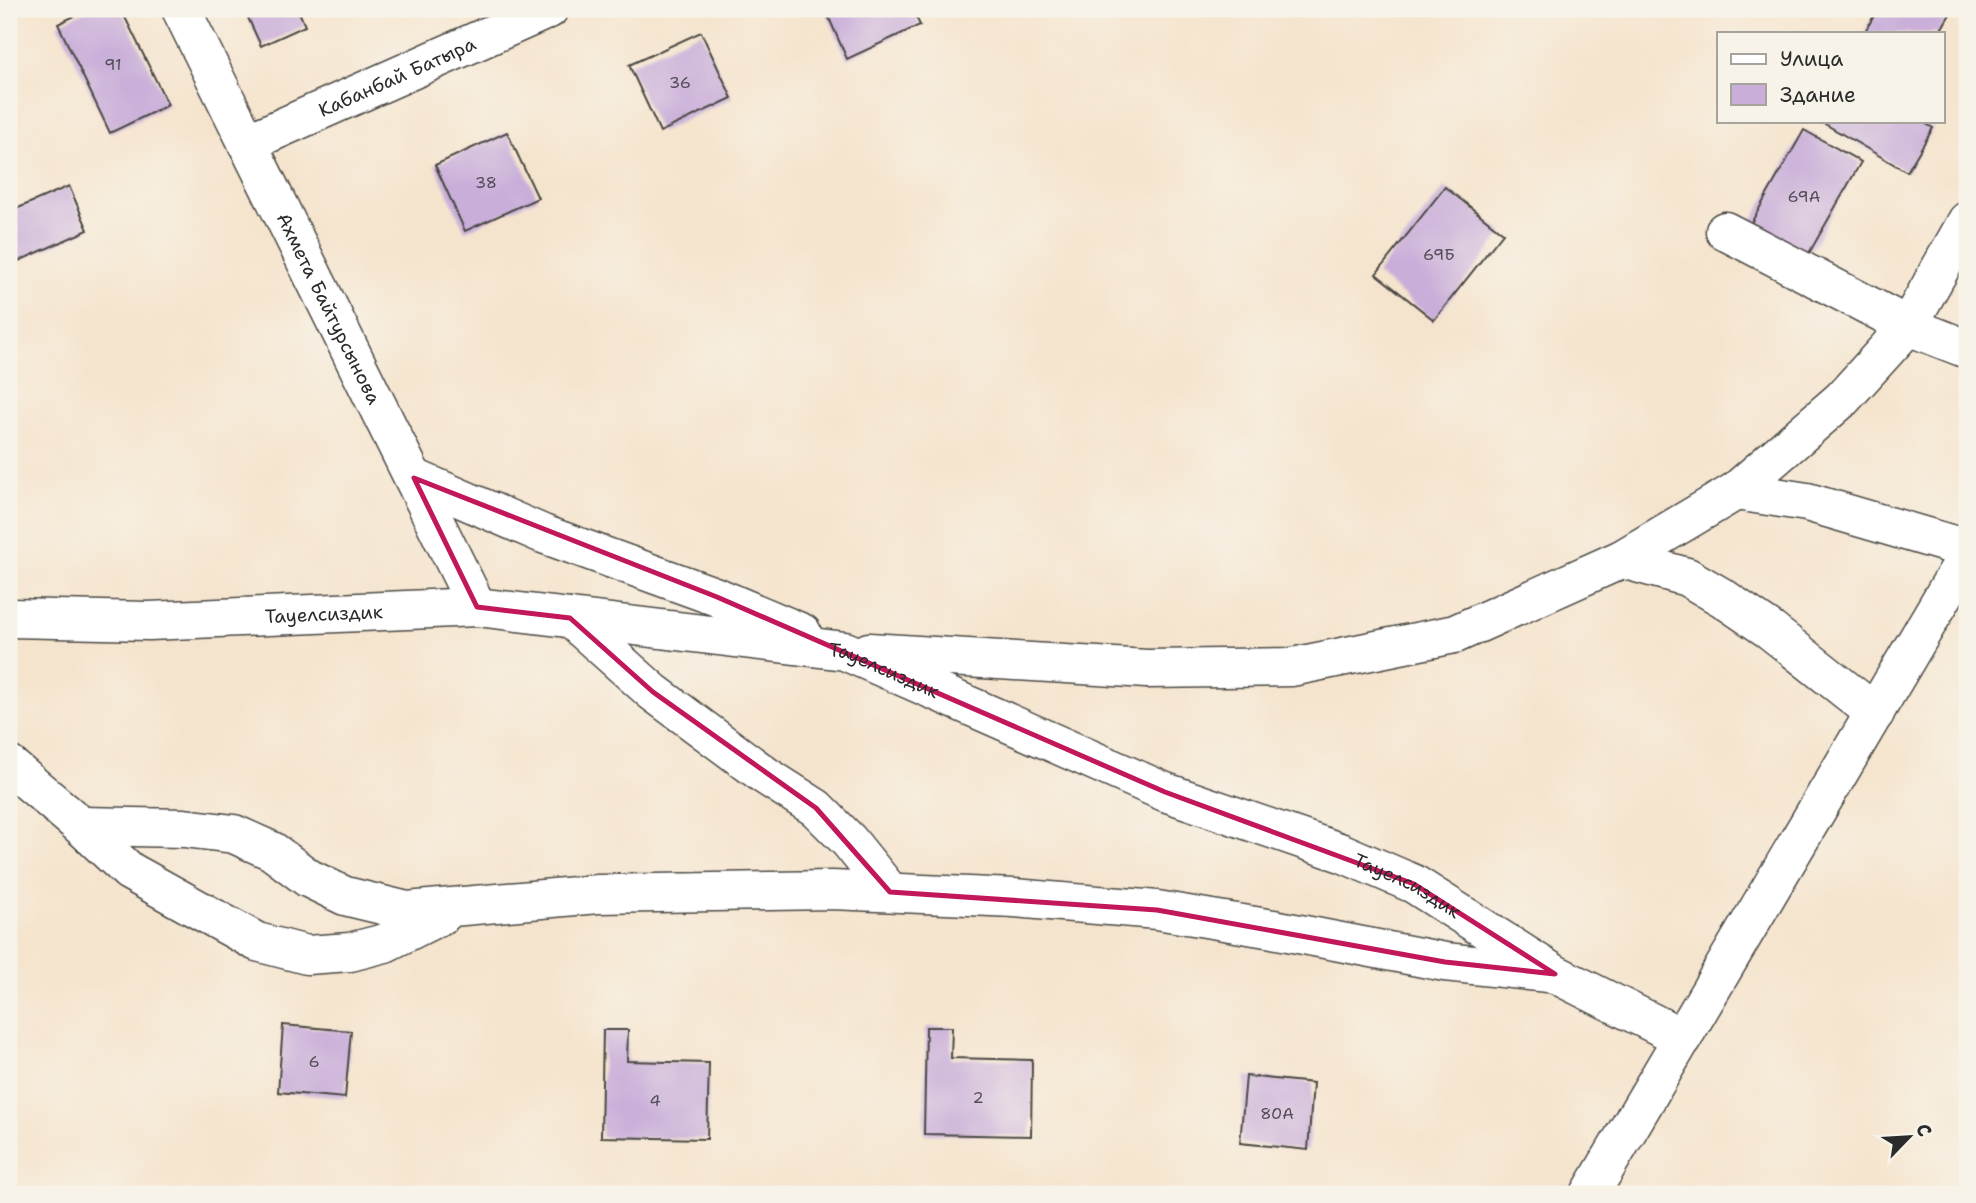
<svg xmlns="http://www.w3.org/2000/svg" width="1976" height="1203" font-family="'Shantell Sans',sans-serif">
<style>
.building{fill:#c9aed9}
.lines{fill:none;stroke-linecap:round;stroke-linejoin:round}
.minor-casing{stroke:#494743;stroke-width:41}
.major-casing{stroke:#494743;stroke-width:41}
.minor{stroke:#fff;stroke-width:38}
.major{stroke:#fff;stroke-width:38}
.marked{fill:none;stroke:#c2185b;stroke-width:5;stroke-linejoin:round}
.labels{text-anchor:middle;stroke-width:7;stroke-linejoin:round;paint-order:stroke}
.number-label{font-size:16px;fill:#524c56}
.street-label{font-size:19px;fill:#2b2b2b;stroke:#f7f3e8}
</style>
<rect width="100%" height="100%" fill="#f7f3e8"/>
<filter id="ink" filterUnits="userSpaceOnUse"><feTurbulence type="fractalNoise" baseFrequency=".0143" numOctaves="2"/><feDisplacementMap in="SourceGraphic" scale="14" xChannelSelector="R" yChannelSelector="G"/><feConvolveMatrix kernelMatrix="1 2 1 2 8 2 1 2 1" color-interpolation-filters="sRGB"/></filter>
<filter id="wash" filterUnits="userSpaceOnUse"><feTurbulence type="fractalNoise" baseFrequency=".00686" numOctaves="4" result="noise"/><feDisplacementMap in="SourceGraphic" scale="28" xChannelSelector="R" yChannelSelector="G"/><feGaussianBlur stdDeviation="1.57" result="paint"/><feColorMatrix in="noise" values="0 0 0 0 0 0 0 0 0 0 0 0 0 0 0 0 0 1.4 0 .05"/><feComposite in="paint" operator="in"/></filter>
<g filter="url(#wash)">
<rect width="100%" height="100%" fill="#f5e4cd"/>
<g id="blocks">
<g class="building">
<polygon points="89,9 121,9 168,105 110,133 58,24"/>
<polygon points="244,9 298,9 305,26 261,46"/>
<polygon points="825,9 912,9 920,25 847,59"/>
<polygon points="1878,9 1953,9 1939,33 1864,33"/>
<polygon points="701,32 732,98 660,132 629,65"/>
<polygon points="1820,121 1921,121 1933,128 1907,172"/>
<polygon points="1804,130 1861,162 1804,262 1747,230"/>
<polygon points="507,132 538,198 465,231 435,165"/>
<polygon points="69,186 88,230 12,264 9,257 9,212"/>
<polygon points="1445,187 1503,233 1434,320 1376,274"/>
<polygon points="283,1025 351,1031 345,1098 278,1092"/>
<polygon points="926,1027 952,1027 951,1058 1032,1060 1031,1136 924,1134"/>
<polygon points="603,1030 628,1030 627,1061 709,1063 707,1139 601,1137"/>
<polygon points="1246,1076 1313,1083 1308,1150 1240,1143"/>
</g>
</g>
</g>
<g filter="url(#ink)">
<use href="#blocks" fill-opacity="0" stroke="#494743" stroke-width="2"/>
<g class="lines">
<defs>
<g id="minor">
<path id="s1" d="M181 9 477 607"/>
<path id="s2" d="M247 143 549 9"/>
<polyline points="1725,231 1908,326 1967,349"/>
<polyline points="414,478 543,534 717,597 802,633"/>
<polyline points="1736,491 1807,502 1967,549"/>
<polyline points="1622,559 1687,577 1723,598 1770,630 1875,713"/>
<path id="s3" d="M9 618 149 621 477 607 845 651 1165 792 1342 853 1414 884 1555 974 1683 1038"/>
<polyline points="570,618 653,692 766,776 816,808 849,841 890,892"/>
<polyline points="869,652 1147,669 1292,667 1455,634 1622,559 1736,491 1842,399 1908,326 1967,221"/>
<polyline points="9,765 81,826 129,871 257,942 307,955 350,952 385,943 443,914"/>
<polyline points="81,826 184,828 234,834 272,851 308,878 345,896 407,911 598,894 832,890 1014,898 1157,910 1273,929 1445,962 1548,973"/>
</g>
<polyline id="major" points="1590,1194 1967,556"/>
</defs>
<use href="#minor" class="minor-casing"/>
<use href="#major" class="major-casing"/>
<use href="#minor" class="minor"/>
<use href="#major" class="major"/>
</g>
</g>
<path class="marked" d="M414 478 717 597 1165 792 1414 884 1555 974 1445 962 1157 910 890 892 816 808 653 692 570 618 477 607Z"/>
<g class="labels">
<g class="number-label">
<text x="113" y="70">91</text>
<text x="680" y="88">36</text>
<text x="486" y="188">38</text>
<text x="1804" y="202">69А</text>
<text x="1439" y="260">69Б</text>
<text x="314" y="1067">6</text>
<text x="978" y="1103">2</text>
<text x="655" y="1106">4</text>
<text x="1277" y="1119">80А</text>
</g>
<g class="street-label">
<text dy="7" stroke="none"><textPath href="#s2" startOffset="164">Кабанбай Батыра</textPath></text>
<text dy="7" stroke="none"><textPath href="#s1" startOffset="334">Ахмета Байтурсынова</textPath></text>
<text dy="7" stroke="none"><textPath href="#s3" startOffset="315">Тауелсиздик</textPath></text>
<text dy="7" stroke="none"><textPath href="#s3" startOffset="882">Тауелсиздик</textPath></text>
<text dy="7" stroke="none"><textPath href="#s3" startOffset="1449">Тауелсиздик</textPath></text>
</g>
</g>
<rect width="1976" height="1203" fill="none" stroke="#f7f3e8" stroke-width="35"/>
<rect x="1717" y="32" width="228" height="91" fill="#f7f3e8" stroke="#a5a39c" stroke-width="2"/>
<rect x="1731" y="54" width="35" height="10" fill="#ffffff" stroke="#a5a39c" stroke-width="2"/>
<text x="1780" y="66" font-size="21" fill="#2b2b2b">Улица</text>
<rect x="1731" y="84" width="35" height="21" fill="#c9aed9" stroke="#a5a39c" stroke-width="2"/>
<text x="1780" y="102" font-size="21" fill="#2b2b2b">Здание</text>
<g transform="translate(1909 1137) rotate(65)" stroke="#f7f3e8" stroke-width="5" paint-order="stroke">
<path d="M0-5L12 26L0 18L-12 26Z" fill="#2b2b2b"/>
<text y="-10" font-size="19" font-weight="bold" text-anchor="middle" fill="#2b2b2b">С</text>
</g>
</svg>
